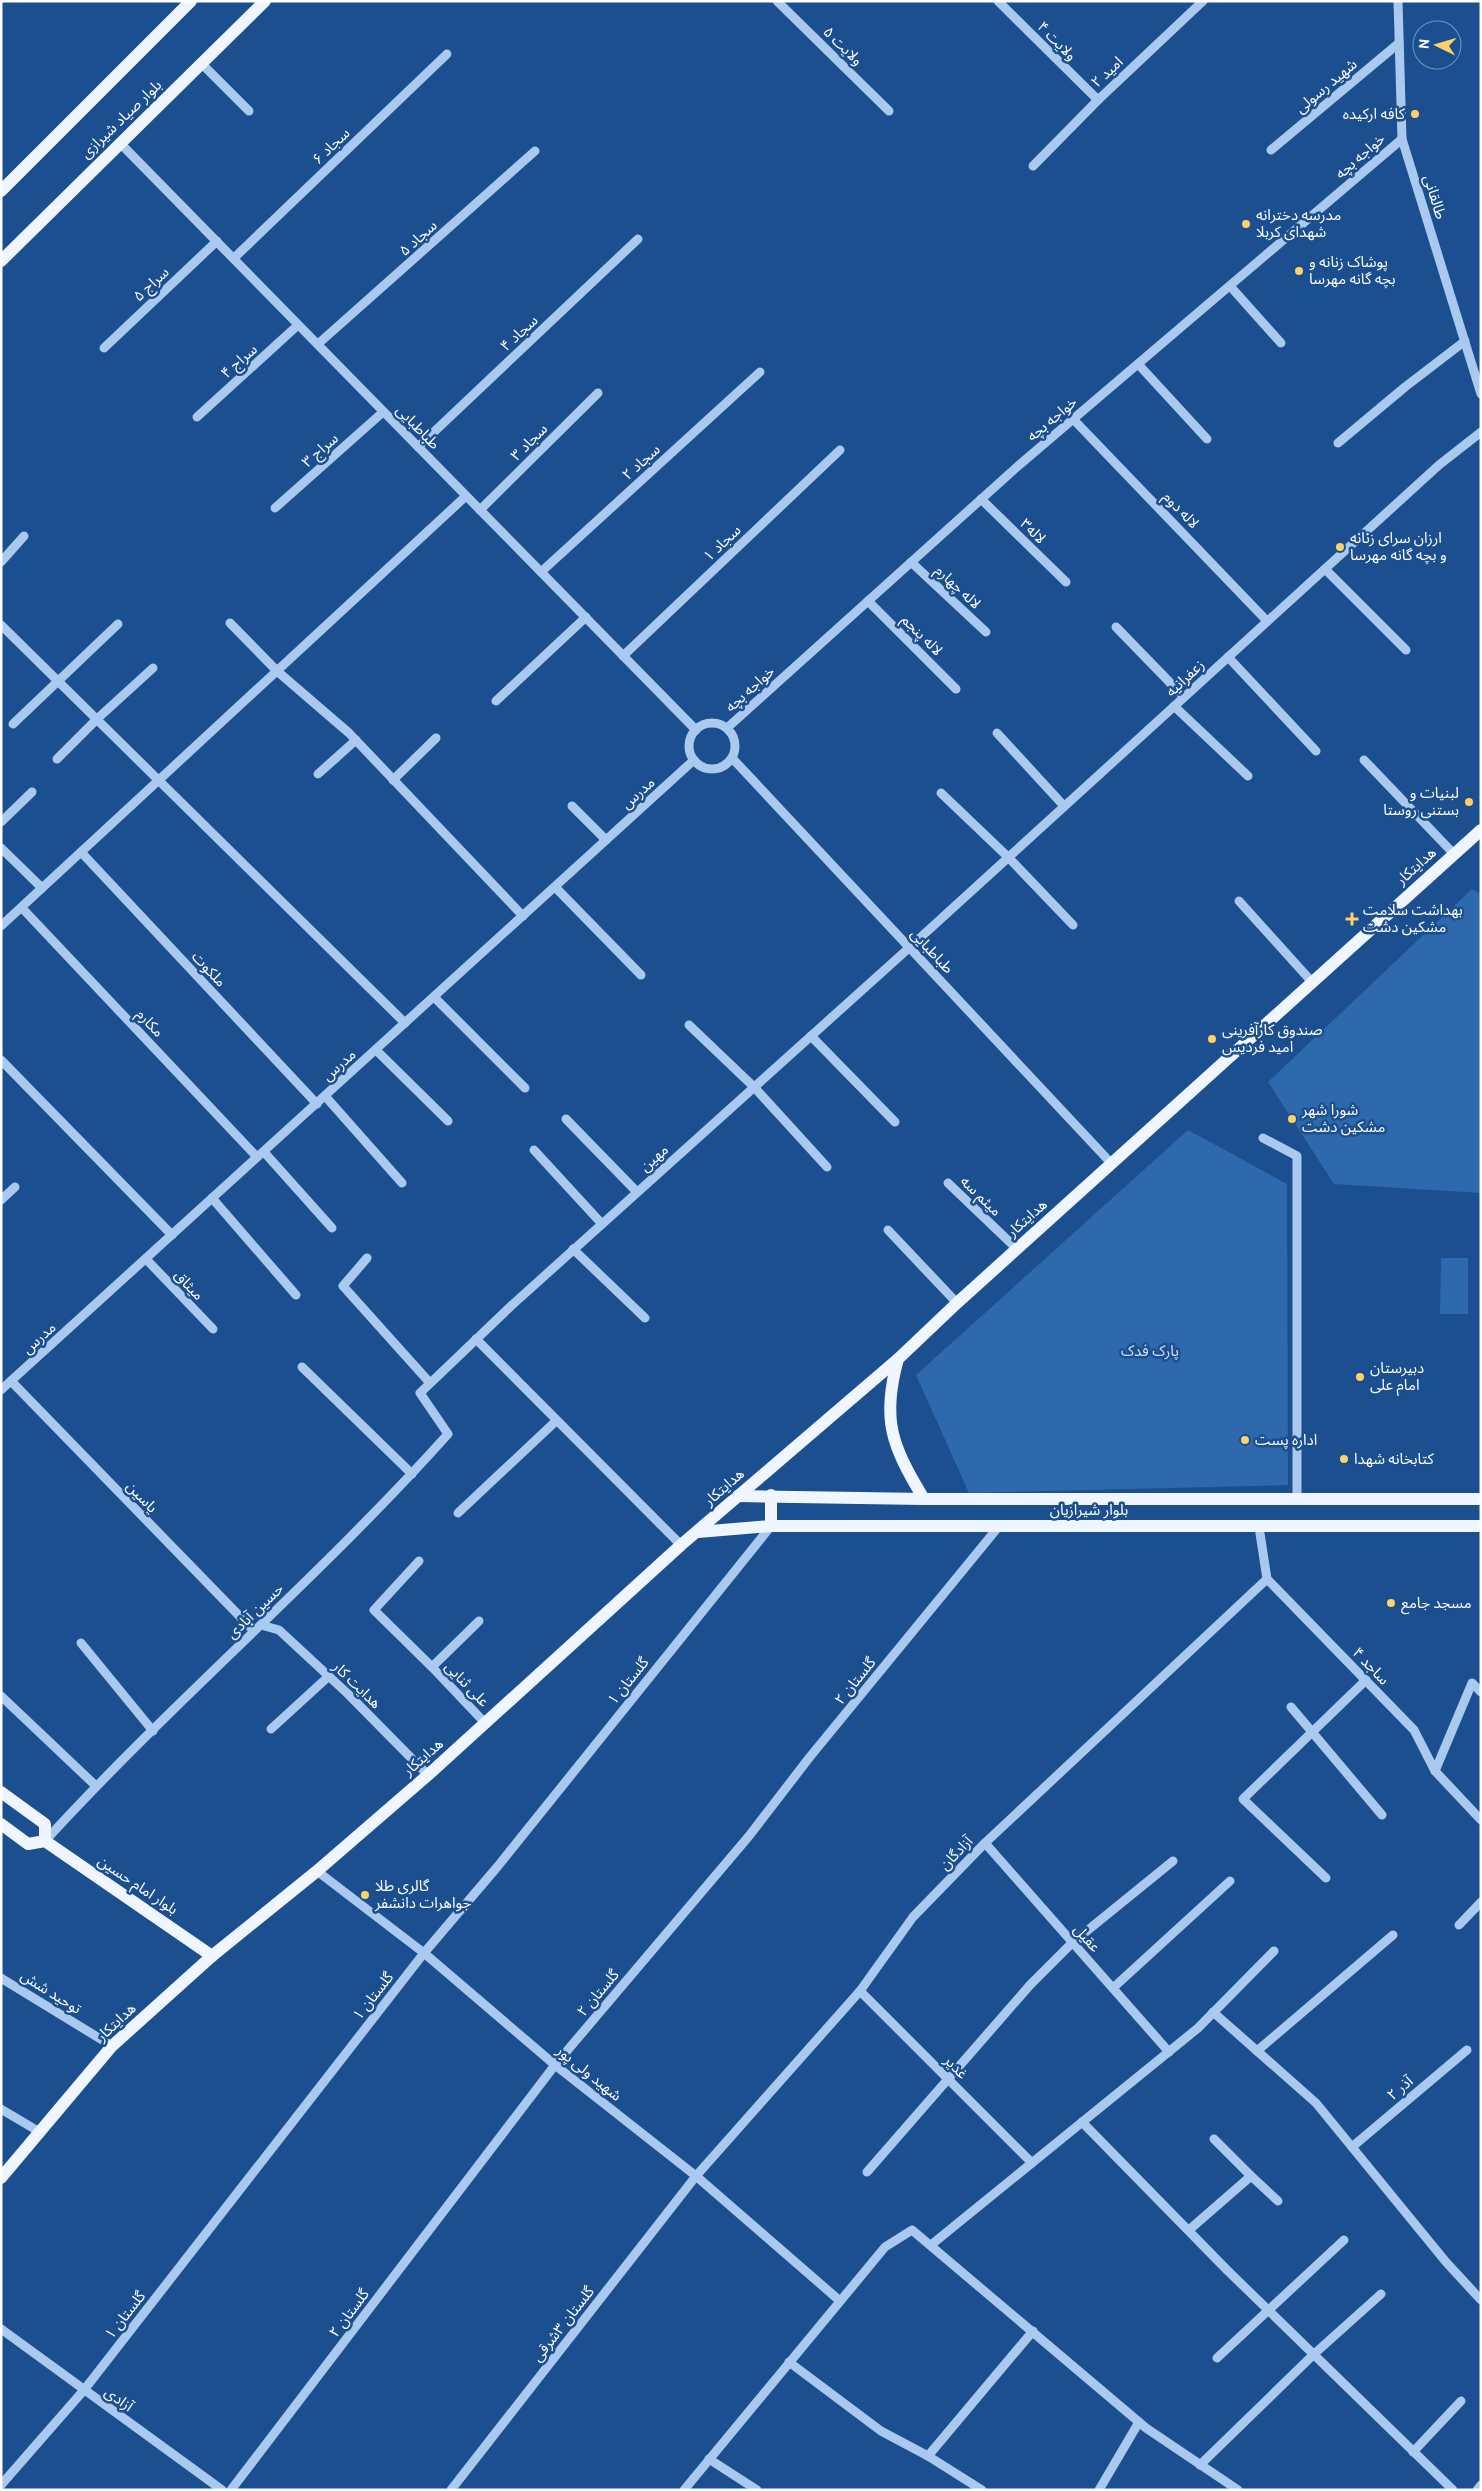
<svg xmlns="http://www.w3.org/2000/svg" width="1482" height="2491" font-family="Cabin,'Noto Sans Arabic',sans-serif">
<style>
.green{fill:#2e69ad}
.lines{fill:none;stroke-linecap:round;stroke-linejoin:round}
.minor{stroke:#a9c9ee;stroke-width:9}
.major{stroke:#f0f6ff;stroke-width:12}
.poi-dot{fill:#ffd166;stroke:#1b4f8f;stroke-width:2}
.labels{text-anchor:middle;stroke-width:5;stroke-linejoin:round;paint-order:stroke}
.street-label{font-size:15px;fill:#fff;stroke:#1b4f8f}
.poi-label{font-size:15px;fill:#fff;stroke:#1b4f8f;text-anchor:start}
.park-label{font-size:15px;fill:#cfe3fa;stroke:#1b4f8f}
</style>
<rect width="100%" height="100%" fill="#1b4f8f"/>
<g class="green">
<polygon points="1472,889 1481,894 1481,1193 1334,1184 1268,1082"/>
<polygon points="1188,1130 1287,1184 1288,1485 969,1493 916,1375"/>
<polygon points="1441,1258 1468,1258 1468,1314 1440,1314"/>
</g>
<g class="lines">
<g class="minor">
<polyline points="777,1 889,111"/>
<polyline points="998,1 1098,100"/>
<polyline points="1398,1 1402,139 1481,394"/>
<polyline points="202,64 249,111"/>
<polyline points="120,143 696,730"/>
<polyline points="1271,150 1399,43"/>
<polyline points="1033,166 1098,100 1203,1"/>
<polyline points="234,258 447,54"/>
<polyline points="1230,286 1281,343"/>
<polyline points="318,344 535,151"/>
<polyline points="104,348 217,241"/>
<polyline points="1138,364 1207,439"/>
<polyline points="197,417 298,325"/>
<polyline points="1073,419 1267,621"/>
<polyline points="1338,443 1405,387 1465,341"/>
<polyline points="418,447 638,239"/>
<polyline points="981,499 1066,582"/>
<polyline points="275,508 383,412"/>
<polyline points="480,510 598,393"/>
<polyline points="1,562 24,536"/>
<polyline points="911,562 986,632"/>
<polyline points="1325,569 1406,650"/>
<polyline points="541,572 760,372"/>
<polyline points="868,601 956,689"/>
<polyline points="230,623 277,671 349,733 523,916"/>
<polyline points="1,625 405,1023"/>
<polyline points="1116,627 1184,697"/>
<polyline points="623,656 840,450"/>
<polyline points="1228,657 1316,751"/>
<polyline points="496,701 586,617"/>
<polyline points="1174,706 1248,776"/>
<circle cx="712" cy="746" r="23"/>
<polyline points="13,724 118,624"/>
<polyline points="727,728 1018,466 1402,139"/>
<polyline points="997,733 1064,806"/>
<polyline points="732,758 1111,1163"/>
<polyline points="57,759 97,719 153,668"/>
<polyline points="1364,760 1454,854"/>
<polyline points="318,774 356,740"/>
<polyline points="393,780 436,738"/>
<polyline points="941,793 1008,857 1073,925"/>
<polyline points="572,806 606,840"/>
<polyline points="1,822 32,792"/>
<polyline points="1,848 42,888"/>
<polyline points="81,852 317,1104"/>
<polyline points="555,887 641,975"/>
<polyline points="1239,901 1312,982"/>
<polyline points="22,908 257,1157"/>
<polyline points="1,926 466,496"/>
<polyline points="434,997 525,1088"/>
<polyline points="689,1025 754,1087 827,1167"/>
<polyline points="811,1036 895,1122"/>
<polyline points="376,1050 448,1121"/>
<polyline points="1,1060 172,1235"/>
<polyline points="325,1096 402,1183"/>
<polyline points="566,1119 637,1192"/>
<polyline points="1263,1138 1297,1156 1297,1500"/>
<polyline points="534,1150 602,1224"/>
<polyline points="264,1152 332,1228"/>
<polyline points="948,1183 1017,1249"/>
<polyline points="212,1198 296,1295"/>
<polyline points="1,1200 15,1187"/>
<polyline points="888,1230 957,1303"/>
<polyline points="573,1249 645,1318"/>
<polyline points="367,1258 343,1286 430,1383"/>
<polyline points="146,1259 213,1329"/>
<polyline points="476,1339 681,1545"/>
<polyline points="302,1367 412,1474"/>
<polyline points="11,1381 254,1631"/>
<polyline points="1,1390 694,760"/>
<polyline points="458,1513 556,1421"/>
<polyline points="1259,1527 1267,1579 1414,1730 1435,1771 1481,1820"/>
<polyline points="419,1561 374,1610 432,1667"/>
<polyline points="479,1621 432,1667 486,1724"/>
<polyline points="261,1625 279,1630 348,1694 428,1775"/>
<polyline points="81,1643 153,1731"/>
<polyline points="1,1696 96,1786"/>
<polyline points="1291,1707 1382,1815"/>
<polyline points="271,1729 329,1676"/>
<polyline points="1435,1771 1472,1683 1481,1692"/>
<path d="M45 1841C174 1700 321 1576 448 1434L420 1393 511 1306 910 947 1439 465 1481 432"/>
<polyline points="985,1843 1169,2052"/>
<polyline points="317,1871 424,1953 555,2065 696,2176 840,2301"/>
<polyline points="1326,1878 1243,1799 1366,1680"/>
<polyline points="1459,1925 1481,1902"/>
<polyline points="1,1978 112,2046"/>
<polyline points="1113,1988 1230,1881"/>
<polyline points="860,1991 1032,2163"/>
<polyline points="1213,2012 1316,2103 1446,2262 1481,2300"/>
<polyline points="1257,2051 1393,1935"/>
<polyline points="1,2109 38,2131"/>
<polyline points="1082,2122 1227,2270 1453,2490"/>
<polyline points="1352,2147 1467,2050"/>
<polyline points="867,2172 1030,1985 1072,1943 1173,1861"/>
<polyline points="1251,2176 1278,2201"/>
<polyline points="1189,2230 1251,2176 1214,2139"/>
<polyline points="931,2245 1198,2028 1274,1951"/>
<polyline points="1,2329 222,2490"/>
<polyline points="1217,2358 1344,2240"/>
<polyline points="789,2362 881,2431 928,2456 982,2490"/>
<polyline points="1413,2452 1461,2401"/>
<polyline points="928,2456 1033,2331"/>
<polyline points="709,2459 757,2490"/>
<polyline points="1200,2465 1313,2355 1381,2294"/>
<polyline points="1,2485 84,2390 424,1953 498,1866 771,1526"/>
<polyline points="231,2490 555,2065 749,1836 809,1758 1000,1525"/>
<polyline points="451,2490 696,2176 860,1991 913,1917 985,1843 1267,1579"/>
<polyline points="684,2490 885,2247 912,2230 1146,2428 1238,2490"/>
<polyline points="1099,2490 1139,2422"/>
<polyline points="1477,2490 1481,2485"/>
</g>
<g class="major">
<polyline points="1,191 191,1"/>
<polyline points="1,261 265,1"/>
<path d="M898 1359C881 1420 892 1446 924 1499"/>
<polyline points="771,1495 771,1526"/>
<polyline points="738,1496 924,1499 1481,1499"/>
<polyline points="698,1532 771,1526 1481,1526"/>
<polyline points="1,1792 45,1824 45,1841"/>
<polyline points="1,1824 28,1844 45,1841 212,1956"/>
<polyline points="1,2178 112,2046 212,1956 317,1871 428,1775 681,1545 898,1359 957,1303 1481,830"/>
</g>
</g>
<g class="poi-dot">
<circle cx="1415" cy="114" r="5"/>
<circle cx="1246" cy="224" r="5"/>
<circle cx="1299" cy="271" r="5"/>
<circle cx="1340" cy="547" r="5"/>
<circle cx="1469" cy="802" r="5"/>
<path d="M1349.5 911.5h5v5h5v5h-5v5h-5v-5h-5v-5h5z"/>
<circle cx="1212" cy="1039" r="5"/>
<circle cx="1292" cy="1119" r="5"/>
<circle cx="1360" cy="1377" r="5"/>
<circle cx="1245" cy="1440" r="5"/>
<circle cx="1344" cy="1459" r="5"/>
<circle cx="1391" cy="1603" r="5"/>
<circle cx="365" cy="1895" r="5"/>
</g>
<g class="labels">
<g class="street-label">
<text transform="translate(1057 41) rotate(45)" y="5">ولایت ۴</text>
<text transform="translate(843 46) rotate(44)" y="5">ولایت ۵</text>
<text transform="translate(1107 72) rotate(-43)" y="5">امید ۲</text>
<text transform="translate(1326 86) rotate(-40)" y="5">شهید رسولی</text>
<text transform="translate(121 119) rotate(-44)" y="5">بلوار صیاد شیرازی</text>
<text transform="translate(331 146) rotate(-44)" y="5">سجاد ۶</text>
<text transform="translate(1360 156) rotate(-41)" y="5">خواجه بچه</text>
<text transform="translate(1435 197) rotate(73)" y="5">طالقانی</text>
<text transform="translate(418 238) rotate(-42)" y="5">سجاد ۵</text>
<text transform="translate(151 284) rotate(-43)" y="5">سراج ۵</text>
<text transform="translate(519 333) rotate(-43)" y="5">سجاد ۴</text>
<text transform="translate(239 361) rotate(-42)" y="5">سراج ۴</text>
<text transform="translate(1052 419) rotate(-40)" y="5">خواجه بچه</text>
<text transform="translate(418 427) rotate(46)" y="5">طباطبایی</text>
<text transform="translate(529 442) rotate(-45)" y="5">سجاد ۳</text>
<text transform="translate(320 450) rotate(-42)" y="5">سراج ۳</text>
<text transform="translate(641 462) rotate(-42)" y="5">سجاد ۲</text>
<text transform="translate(1181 510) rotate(46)" y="5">لاله دوم</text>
<text transform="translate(1033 531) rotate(44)" y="5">لاله۳</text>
<text transform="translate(722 543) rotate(-44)" y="5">سجاد ۱</text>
<text transform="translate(958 587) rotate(43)" y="5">لاله چهارم</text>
<text transform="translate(922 635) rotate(45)" y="5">لاله پنجم</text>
<text transform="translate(1185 678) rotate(-43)" y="5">زعفرانیه</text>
<text transform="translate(750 689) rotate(-42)" y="5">خواجه بچه</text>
<text transform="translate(638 793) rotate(-42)" y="5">مدرس</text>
<text transform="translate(1416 866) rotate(-42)" y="5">هدایتکار</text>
<text transform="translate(932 951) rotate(47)" y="5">طباطبایی</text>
<text transform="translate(209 969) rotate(47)" y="5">ملکوت</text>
<text transform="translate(150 1023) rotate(47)" y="5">مکارم</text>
<text transform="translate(339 1065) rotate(-42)" y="5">مدرس</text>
<text transform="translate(654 1158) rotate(-42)" y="5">مهین</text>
<text transform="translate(981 1196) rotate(44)" y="5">میثم سه</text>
<text transform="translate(1027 1218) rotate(-42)" y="5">هدایتکار</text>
<text transform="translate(189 1285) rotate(46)" y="5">میثاق</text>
<text transform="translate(39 1338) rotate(-42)" y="5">مدرس</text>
<text transform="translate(724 1487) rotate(-41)" y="5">هدایتکار</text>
<text transform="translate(142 1497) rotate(46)" y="5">یاسین</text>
<text x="1089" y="1515">بلوار شیرازیان</text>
<text transform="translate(255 1611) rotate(-44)" y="5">حسین آبادی</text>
<text transform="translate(1371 1666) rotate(46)" y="5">ساجد ۴</text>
<text transform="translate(628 1681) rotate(-51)" y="5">گلستان ۱</text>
<text transform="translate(855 1681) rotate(-51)" y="5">گلستان ۲</text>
<text transform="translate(467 1684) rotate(46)" y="5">علی ثنایی</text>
<text transform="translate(357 1685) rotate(44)" y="5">هدایت کار</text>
<text transform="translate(423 1757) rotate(-41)" y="5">هدایتکار</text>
<text transform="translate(956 1853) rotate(-46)" y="5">آزادگان</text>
<text transform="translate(138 1885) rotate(34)" y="5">بلوار امام حسین</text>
<text transform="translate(1087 1938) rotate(48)" y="5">عقیل</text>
<text transform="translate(51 1992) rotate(32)" y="5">توحید شش</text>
<text transform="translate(598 1993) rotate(-50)" y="5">گلستان ۲</text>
<text transform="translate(373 1996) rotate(-52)" y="5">گلستان ۱</text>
<text transform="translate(116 2022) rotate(-43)" y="5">هدایتکار</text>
<text transform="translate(956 2067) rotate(45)" y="5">غدیر</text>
<text transform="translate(589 2073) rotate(39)" y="5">شهید ولی پور</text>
<text transform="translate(1400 2088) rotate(-40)" y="5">آذر ۲</text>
<text transform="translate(349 2313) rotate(-53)" y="5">گلستان ۲</text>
<text transform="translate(125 2315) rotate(-52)" y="5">گلستان ۱</text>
<text transform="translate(563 2324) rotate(-52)" y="5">گلستان ۳شرقی</text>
<text transform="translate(119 2399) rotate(36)" y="5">آزادی</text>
</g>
<g class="poi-label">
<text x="1405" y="119" text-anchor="end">کافه ارکیده</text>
<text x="1256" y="220">مدرسه دخترانه<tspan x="1256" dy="17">شهدای کربلا</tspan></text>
<text x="1309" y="267">پوشاک زنانه و<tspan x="1309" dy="17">بچه گانه مهرسا</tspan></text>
<text x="1350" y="543">ارزان سرای زنانه<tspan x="1350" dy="17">و بچه گانه مهرسا</tspan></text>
<text x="1459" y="798" text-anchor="end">لبنیات و<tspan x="1459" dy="17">بستنی روستا</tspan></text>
<text x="1363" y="915">بهداشت سلامت<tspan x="1363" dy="17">مشکین دشت</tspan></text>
<text x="1222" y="1035">صندوق کارآفرینی<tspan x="1222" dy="17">امید فردیس</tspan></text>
<text x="1302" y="1115">شورا شهر<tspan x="1302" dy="17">مشکین دشت</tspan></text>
<text x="1370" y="1373">دبیرستان<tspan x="1370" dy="17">امام علی</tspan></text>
<text x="1255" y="1445">اداره پست</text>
<text x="1354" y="1464">کتابخانه شهدا</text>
<text x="1401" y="1608">مسجد جامع</text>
<text x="375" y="1891">گالری طلا<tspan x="375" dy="17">جواهرات دانشفر</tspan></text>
</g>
<g class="park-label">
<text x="1150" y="1356">پارک فدک</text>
</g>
</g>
<rect width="1482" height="2491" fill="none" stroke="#ffffff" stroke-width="5"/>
<g transform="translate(1437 45) rotate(275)"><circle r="24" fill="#1b4f8f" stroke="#7695bc"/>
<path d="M0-4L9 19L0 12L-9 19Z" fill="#ffd166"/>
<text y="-8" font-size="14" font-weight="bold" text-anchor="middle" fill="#ffffff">N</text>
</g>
</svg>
